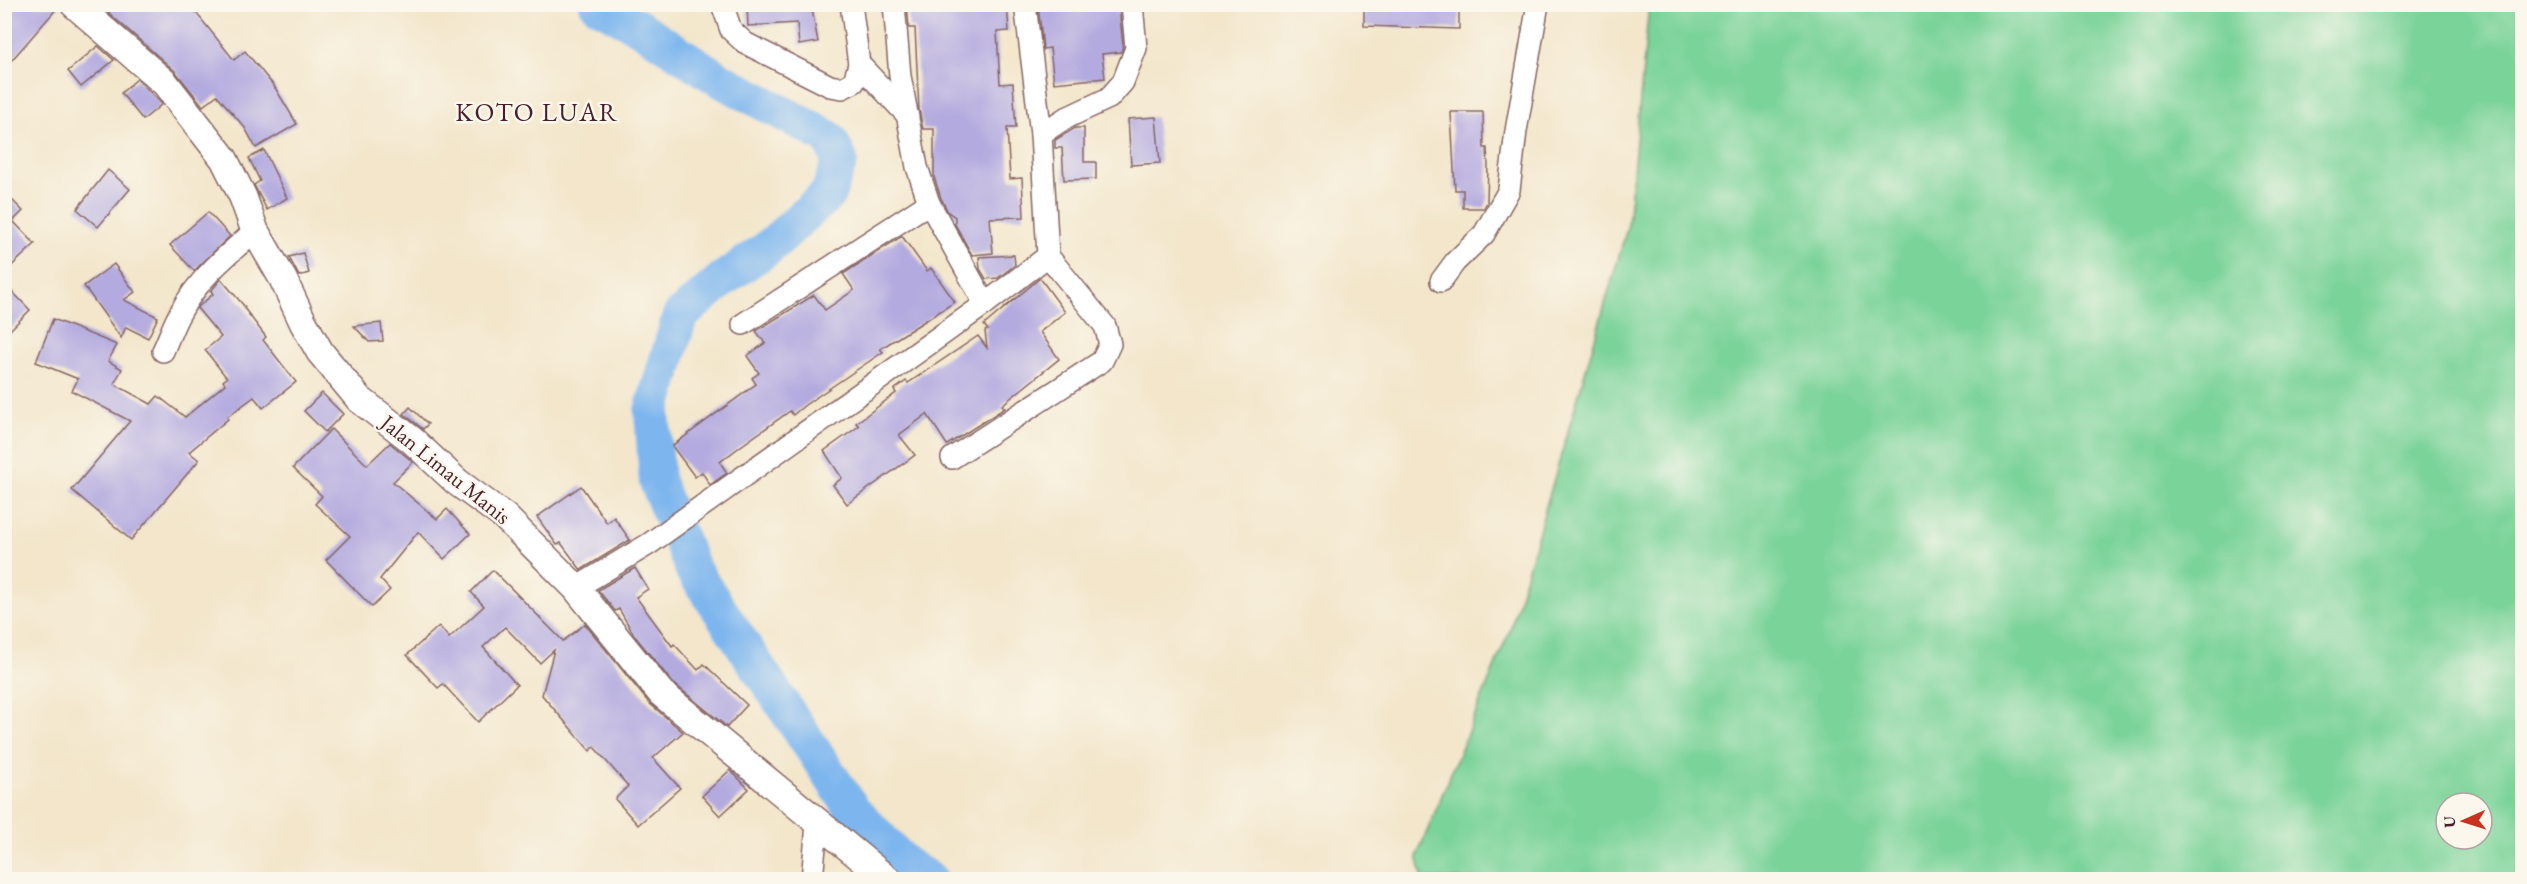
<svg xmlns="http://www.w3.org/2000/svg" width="2527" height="884" font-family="'EB Garamond',serif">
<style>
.green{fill:#7ad399;stroke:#627962;stroke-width:1.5;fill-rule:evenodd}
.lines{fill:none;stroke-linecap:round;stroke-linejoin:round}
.river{stroke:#7db6ee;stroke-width:36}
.building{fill:#b3aadf}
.minor-casing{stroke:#856563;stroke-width:24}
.tertiary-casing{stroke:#856563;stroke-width:30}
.minor{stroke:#fff;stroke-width:21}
.tertiary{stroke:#fff;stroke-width:27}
.labels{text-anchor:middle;stroke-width:5;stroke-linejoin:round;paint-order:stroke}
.street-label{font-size:22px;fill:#4a1f2b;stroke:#fbf7ec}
.quarter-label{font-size:26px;letter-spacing:1.5px;fill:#4a1f2b;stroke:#fbf7ec}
</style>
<rect width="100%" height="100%" fill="#fbf7ec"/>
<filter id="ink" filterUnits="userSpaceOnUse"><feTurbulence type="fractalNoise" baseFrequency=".0167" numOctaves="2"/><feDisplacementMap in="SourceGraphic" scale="12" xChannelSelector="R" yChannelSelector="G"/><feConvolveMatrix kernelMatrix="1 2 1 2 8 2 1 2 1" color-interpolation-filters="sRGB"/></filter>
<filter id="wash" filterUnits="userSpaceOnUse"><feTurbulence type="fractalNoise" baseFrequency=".008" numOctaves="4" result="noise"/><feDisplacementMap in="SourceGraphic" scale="24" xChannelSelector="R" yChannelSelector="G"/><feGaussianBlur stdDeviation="1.35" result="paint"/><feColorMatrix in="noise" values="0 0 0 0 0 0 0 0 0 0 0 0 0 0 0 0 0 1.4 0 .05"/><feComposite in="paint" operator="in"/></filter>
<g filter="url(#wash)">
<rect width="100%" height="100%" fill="#f3e6cb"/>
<path class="green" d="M1649 5H2522V879H1423L1417 856 1511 627 1628 225ZM2446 803H2482V839H2446Z"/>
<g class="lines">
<polyline class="river" points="597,4 642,29 719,79 829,138 840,160 828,194 768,248 723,279 680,316 652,411 657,482 693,570 853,810 906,865 930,880"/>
</g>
<g id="blocks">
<g class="building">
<polygon points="4,4 59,6 4,69"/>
<polygon points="102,4 189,4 234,60 245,51 274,86 297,124 256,148 245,128 217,95 203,106 175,71 111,15"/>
<polygon points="770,4 811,4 818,42 799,45 797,23 748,26 747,6"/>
<polygon points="907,4 1007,4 1009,31 997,32 1000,84 1013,83 1016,128 1007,128 1010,179 1022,178 1024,217 990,218 993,253 972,255 955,224 955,217 948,212 941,198 934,177 934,129 923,129 919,110 915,28 909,28"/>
<polygon points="1038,4 1104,4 1104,9 1119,7 1123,46 1121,52 1102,54 1105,78 1054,83 1050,48 1043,49"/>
<polygon points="1364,4 1459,4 1459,29 1364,26"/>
<polygon points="98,46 114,60 81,87 68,71"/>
<polygon points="137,79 162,104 143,120 121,93"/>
<polygon points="1451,112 1483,112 1484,148 1487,148 1488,165 1487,202 1484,208 1463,208 1463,190 1455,190"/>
<polygon points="1156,117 1160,163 1131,165 1128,119"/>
<polygon points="1075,128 1084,128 1084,162 1096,162 1096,179 1064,180 1062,148 1055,148 1055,140"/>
<polygon points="264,150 287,198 267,210 254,185 260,181 249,158"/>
<polygon points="108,170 130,189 98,227 77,209"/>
<polygon points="4,192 23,211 13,221 35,244 4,273"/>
<polygon points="208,212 230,236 194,271 170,245"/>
<polygon points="902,236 927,271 931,268 955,302 880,349 883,352 805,405 793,415 790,411 741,446 720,462 727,473 710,485 702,472 695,477 672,446 756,384 752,378 759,373 747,356 765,343 756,331 814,295 825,310 854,290 843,274"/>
<polygon points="303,253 309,273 299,276 289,257"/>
<polygon points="1014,255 1015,265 998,278 986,279 980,269 979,257"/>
<polygon points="114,264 135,292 124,300 158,317 148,338 126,327 121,338 84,286"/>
<polygon points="1040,278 1065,312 1040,332 1059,359 1002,405 1005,408 947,445 927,414 899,435 915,455 847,504 833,485 842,478 824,451 859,426 856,423 896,393 894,390 906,381 908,383 978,336 987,348 985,331 988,330 984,325"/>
<polygon points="221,279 245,307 244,308 266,337 263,340 296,382 263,408 254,397 227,417 228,419 189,452 199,460 131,540 72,490 130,421 72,391 78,379 36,362 53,319 117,345 108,361 122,369 114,384 151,404 158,396 185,417 225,384 223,381 227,378 205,350 221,337 197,308 213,294 211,291"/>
<polygon points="4,283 30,310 4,336"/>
<polygon points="381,323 383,341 369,342 354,326"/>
<polygon points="322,393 343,414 325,432 304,411"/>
<polygon points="410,407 428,424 423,429 404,414"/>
<polygon points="331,429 367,465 390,443 413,462 393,482 437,519 447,509 470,534 444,559 418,532 380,579 390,590 372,607 326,560 350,536 315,504 322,496 293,468"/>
<polygon points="581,486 607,523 614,517 630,540 581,570 561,543 557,545 537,517"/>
<polygon points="635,568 648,589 636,597 672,646 674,644 698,670 704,664 747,705 727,727 672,682 634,635 619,609 615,611 598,590"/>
<polygon points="493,570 563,641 585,624 649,703 683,732 653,758 680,788 638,825 615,799 628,786 594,747 590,751 542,695 554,650 540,663 505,627 483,647 517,685 478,722 443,684 438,688 407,655 439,626 449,638 484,606 471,592"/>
<polygon points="730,770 749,789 720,816 702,796"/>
</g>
</g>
</g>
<g filter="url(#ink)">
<use href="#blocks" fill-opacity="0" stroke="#856563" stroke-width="1.5"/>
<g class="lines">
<defs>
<g id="minor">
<polyline points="722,4 731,30 745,43 830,86 842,88 854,82 859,64 851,4"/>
<polyline points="894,4 900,76 917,167 929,203 985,304"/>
<polyline points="859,64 908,116"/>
<polyline points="1041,134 1064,119 1109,98 1123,82 1136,48 1132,4"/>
<polyline points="1441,281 1455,262 1484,234 1509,190 1516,131 1538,4"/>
<polyline points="743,324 929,203"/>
<path d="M163 351C169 338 173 325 180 313 197 280 227 255 255 231"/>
<polyline points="952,458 1102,361 1110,344 1105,326 1048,256"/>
<polyline points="576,588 649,544 985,304 1048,256 1041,134 1025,4"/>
<polyline points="812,880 817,824"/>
</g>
<polyline id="tertiary" points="74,4 165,83 224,159 243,197 255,231 283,279 303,322 320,352 359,399 413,441 457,482 505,517 576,588 661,693 888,880"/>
</defs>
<use href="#minor" class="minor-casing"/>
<use href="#tertiary" class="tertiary-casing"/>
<use href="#minor" class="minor"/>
<use href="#tertiary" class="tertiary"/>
</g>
</g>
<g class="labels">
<g class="street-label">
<text transform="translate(446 469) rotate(39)" y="8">Jalan Limau Manis</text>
</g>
<g class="quarter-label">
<text x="537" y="121">KOTO LUAR</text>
</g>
</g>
<rect width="2527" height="884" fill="none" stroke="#fbf7ec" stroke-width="24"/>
<g transform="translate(2464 821) rotate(267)"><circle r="28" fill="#fbf7ec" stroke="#b4a19f" stroke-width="1.5"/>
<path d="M0-4.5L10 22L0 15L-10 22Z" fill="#c8321e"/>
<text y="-9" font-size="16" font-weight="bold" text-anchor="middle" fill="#4a1f2b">U</text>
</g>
</svg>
